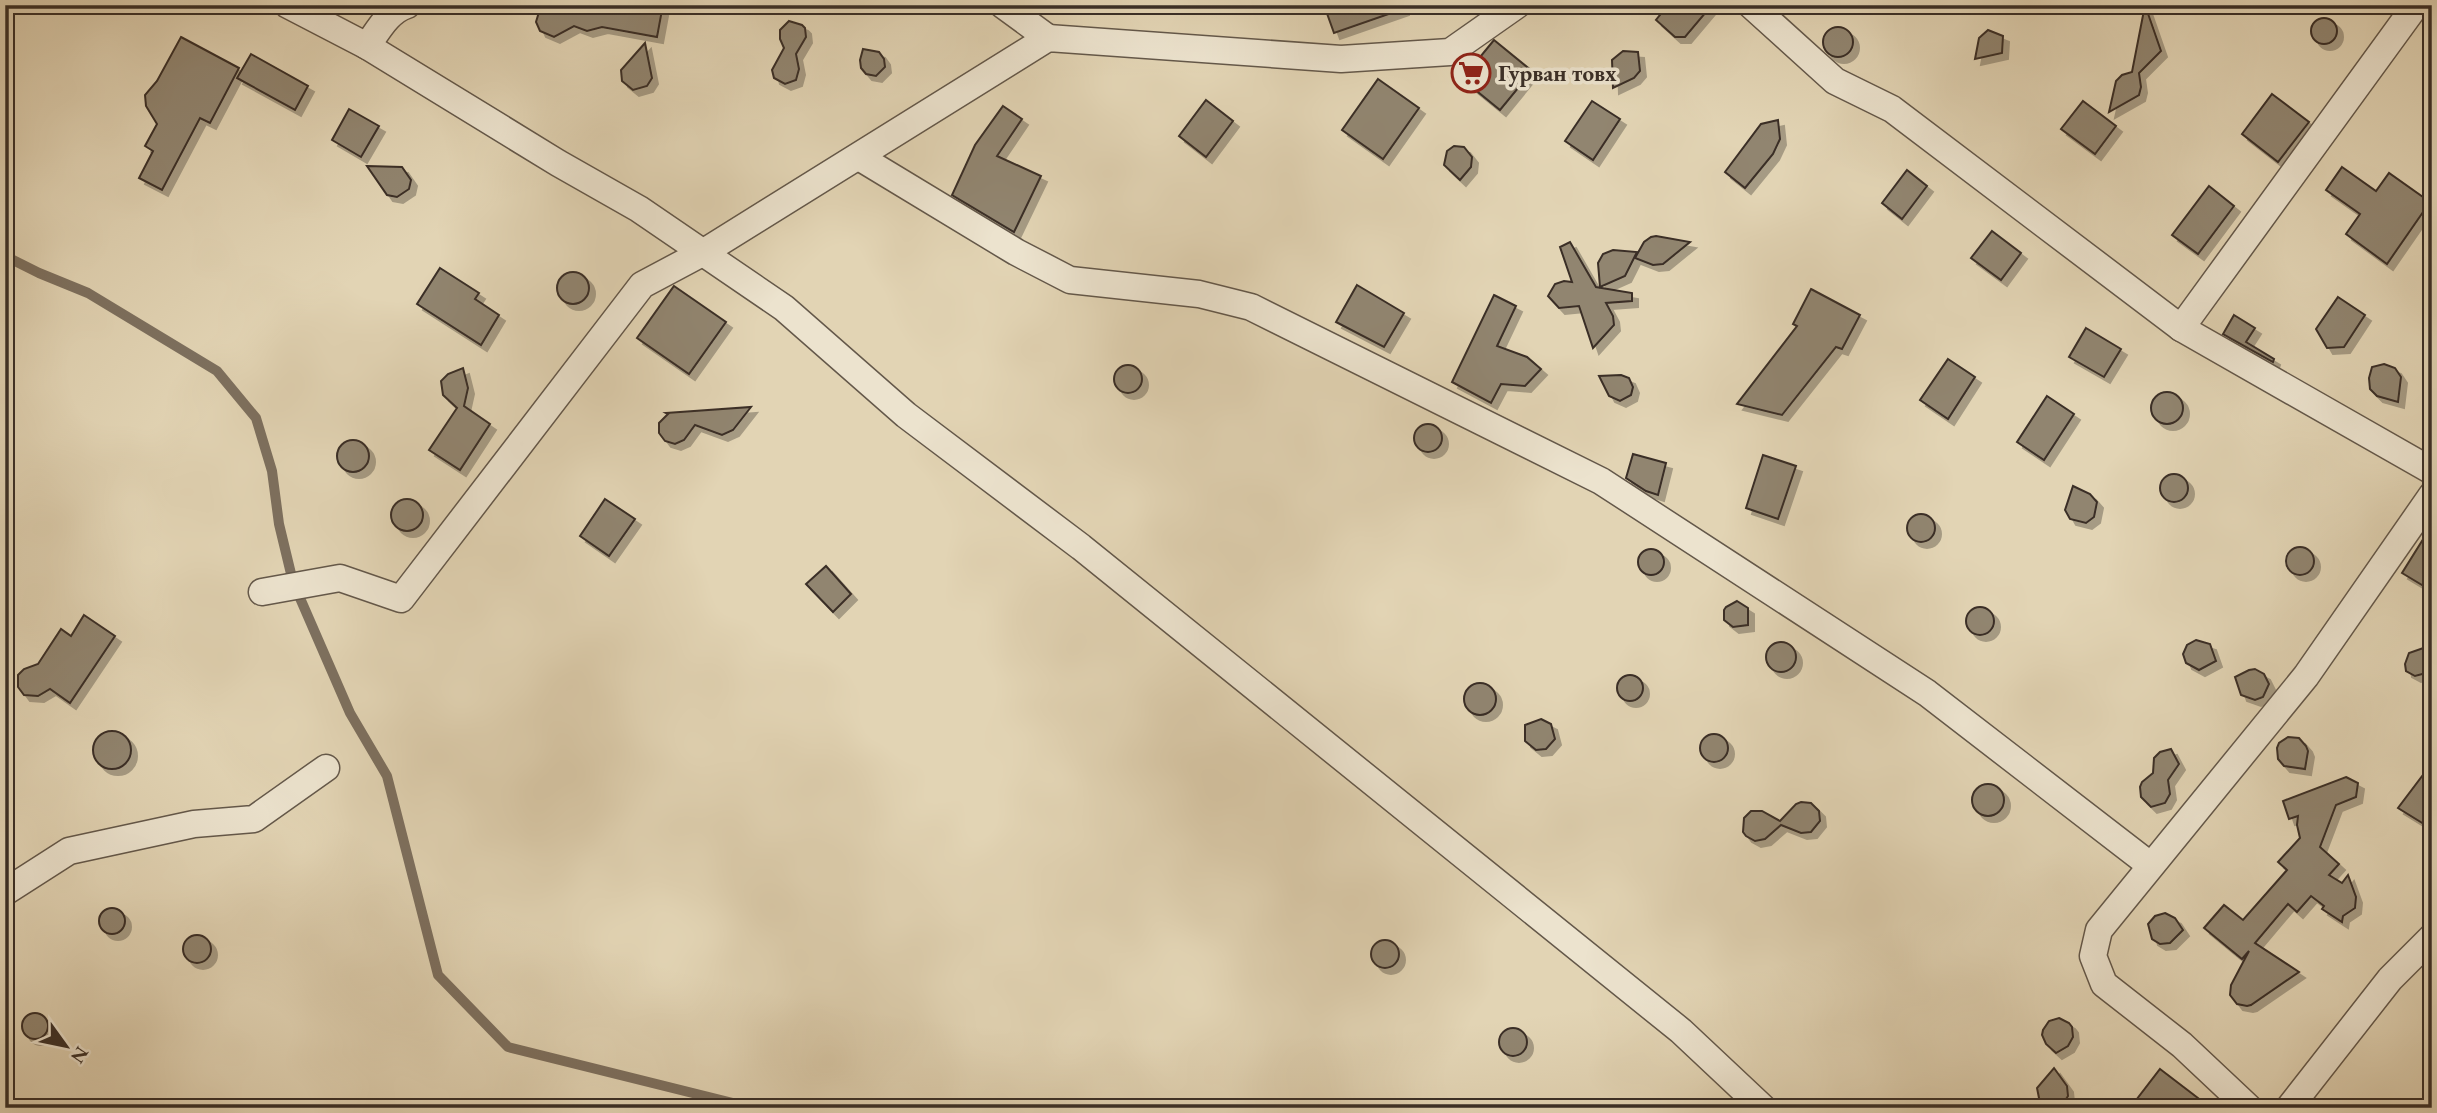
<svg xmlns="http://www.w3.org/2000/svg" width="2437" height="1113" font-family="'EB Garamond',serif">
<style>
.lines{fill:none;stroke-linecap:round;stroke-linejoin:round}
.stream{stroke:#7d705f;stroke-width:10}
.building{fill:#918570;stroke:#3a2f27;stroke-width:2;filter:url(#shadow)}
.minor-casing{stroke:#64584a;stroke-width:29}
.minor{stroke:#ece3ce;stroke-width:26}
.labels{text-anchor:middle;stroke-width:7;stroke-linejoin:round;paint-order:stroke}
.poi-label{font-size:23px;font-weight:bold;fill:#3a2f27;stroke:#ece3ce;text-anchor:start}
</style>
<defs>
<filter id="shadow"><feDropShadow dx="6" dy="6" stdDeviation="0" flood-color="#0004"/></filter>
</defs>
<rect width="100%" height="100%" fill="#e2d4b4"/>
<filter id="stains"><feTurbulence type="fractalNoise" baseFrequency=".00286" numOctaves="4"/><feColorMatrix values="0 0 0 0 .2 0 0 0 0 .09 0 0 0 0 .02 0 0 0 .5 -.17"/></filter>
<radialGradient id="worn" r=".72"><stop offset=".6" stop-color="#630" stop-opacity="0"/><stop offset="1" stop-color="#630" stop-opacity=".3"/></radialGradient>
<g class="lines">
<polyline class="stream" points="5,256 39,273 88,293 217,371 256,418 272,471 279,524 293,582 350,713 387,776 438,975 508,1047 753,1108"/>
</g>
<g class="building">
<polygon points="527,5 654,5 654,8 662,10 657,37 602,27 587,31 574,26 554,37 540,31 536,22 539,12"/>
<polygon points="1324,5 1403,5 1403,9 1334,33"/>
<polygon points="1668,5 1712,5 1685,37 1675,37 1656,20"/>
<polygon points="2145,5 2161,51 2139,73 2141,87 2139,95 2109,112 2116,81 2122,75 2132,72"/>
<circle cx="2324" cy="31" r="13"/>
<polygon points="789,21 802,25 805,28 806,37 796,54 799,69 796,80 785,84 774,78 772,70 784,48 780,39 780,30"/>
<circle cx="1838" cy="42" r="15"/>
<polygon points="1988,30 2003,36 2002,53 1975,59 1979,38"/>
<polygon points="181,37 239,68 210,123 200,118 162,190 139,178 153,151 145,146 157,124 146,106 145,95 157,81"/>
<polygon points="1494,40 1532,71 1500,110 1462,79"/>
<polygon points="645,43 652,78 647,86 633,90 622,81 621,70"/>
<polygon points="863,49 879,52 884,59 885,67 876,76 866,74 861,68 860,60"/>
<polygon points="1623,51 1638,52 1640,71 1634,78 1613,88 1612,60"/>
<polygon points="251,54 308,86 295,110 237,78"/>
<polygon points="1378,79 1419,108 1383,159 1342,130"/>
<polygon points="2272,94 2309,122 2278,162 2242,134"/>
<polygon points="1206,100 1233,121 1206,157 1179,136"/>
<polygon points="1592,101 1620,119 1593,160 1565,141"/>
<polygon points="2083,101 2116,126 2095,154 2061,129"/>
<polygon points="1003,106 1022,119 997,156 1041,176 1014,232 952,195 975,145"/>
<polygon points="349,109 379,126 361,157 332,140"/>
<polygon points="1778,120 1780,139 1773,154 1745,188 1725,172 1761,124"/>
<polygon points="1454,146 1464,147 1472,157 1471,167 1460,180 1444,165 1447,151"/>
<polygon points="367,166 402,167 411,180 409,189 397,197 387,195"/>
<polygon points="2342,167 2376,191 2389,173 2430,202 2387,264 2346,234 2360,214 2326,190"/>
<polygon points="1907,170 1927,186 1902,219 1882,203"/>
<polygon points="2209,186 2234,206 2198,254 2172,235"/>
<polygon points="1992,231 2021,253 2001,280 1971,258"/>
<polygon points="1656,236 1690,242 1663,264 1653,265 1635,258 1644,242 1651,237"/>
<polygon points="1570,242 1596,287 1632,293 1632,301 1606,303 1613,316 1614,325 1593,348 1579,306 1559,308 1548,296 1555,284 1564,281 1572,282 1560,247"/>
<polygon points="1613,250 1637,252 1625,276 1600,287 1598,263 1603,254"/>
<polygon points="440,268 479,293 475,299 499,315 481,345 417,304"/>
<circle cx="573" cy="288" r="16"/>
<polygon points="1357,285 1404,313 1384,347 1336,322"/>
<polygon points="674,286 726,322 689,374 637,338"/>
<polygon points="1811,289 1860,315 1842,349 1836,347 1782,415 1737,404 1797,326 1793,324"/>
<polygon points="1494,295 1516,306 1497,346 1527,357 1541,369 1525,386 1501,384 1491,403 1452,382"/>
<polygon points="2338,297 2365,315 2344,347 2327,348 2316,329"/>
<polygon points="2234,315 2255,328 2246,342 2274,359 2273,362 2223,334"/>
<polygon points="2086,328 2121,349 2104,377 2069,357"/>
<polygon points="1948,359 1975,377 1948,419 1920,400"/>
<polygon points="2384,364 2395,368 2401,377 2398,402 2377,396 2370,389 2369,378 2372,367"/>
<circle cx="1128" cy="379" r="14"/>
<polygon points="463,368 468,388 464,406 490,424 460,470 429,450 457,408 443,395 441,381 448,374"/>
<polygon points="1621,375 1629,378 1633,387 1631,395 1620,401 1609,396 1599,376"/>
<circle cx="2167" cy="408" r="16"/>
<polygon points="2047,396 2074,414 2044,460 2017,442"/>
<polygon points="751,407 733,430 722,435 695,425 684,440 675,444 665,441 659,433 659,423 668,414 666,413"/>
<circle cx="1428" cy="438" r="14"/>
<circle cx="353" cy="456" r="16"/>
<polygon points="1633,454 1666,463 1658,495 1646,491 1626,478"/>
<polygon points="1763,455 1796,466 1778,519 1746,508"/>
<circle cx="2174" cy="488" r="14"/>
<polygon points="2073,486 2090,494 2097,502 2094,517 2086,523 2070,519 2065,510"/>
<circle cx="407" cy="515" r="16"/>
<polygon points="605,499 635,519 609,556 580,536"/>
<circle cx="1921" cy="528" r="14"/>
<polygon points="2432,525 2432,591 2402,573"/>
<circle cx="2300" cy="561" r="14"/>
<circle cx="1651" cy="562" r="13"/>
<polygon points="826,566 851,594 833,612 806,584"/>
<polygon points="1737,601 1748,608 1748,625 1733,627 1724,620 1724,610 1726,607"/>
<circle cx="1980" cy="621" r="14"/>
<polygon points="84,615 115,636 70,703 50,689 38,696 24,695 18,687 18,675 24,669 38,664 61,629 71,636"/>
<polygon points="2196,640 2210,644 2216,661 2199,670 2186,663 2183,654 2187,645"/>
<circle cx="1781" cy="657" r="15"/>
<polygon points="2432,645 2432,666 2426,673 2415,676 2406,671 2405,664 2409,653"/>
<polygon points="2255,669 2264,674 2269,684 2263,697 2255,700 2241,695 2235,677 2249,670"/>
<circle cx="1630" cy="688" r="13"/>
<circle cx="1480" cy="699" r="16"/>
<polygon points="1541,719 1551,724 1555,739 1546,749 1536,750 1525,741 1525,725"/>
<circle cx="112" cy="750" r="19"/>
<circle cx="1714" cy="748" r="14"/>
<polygon points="2288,737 2299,738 2306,746 2308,751 2305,769 2284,766 2278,759 2277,748 2279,743"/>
<polygon points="2171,749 2179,764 2168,780 2170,794 2165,803 2151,807 2141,797 2140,787 2142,782 2153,773 2154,758 2160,752"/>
<polygon points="2432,763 2432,829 2398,808"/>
<polygon points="2346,777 2358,783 2356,797 2336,805 2320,847 2339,864 2329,875 2342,883 2348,875 2356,897 2355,908 2343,916 2342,922 2322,909 2324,906 2311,896 2297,912 2288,904 2255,943 2299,972 2251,1005 2247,1006 2237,1004 2230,995 2231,985 2249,951 2242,959 2204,928 2224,905 2243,920 2287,870 2278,862 2300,838 2297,825 2298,816 2289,819 2283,801"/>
<circle cx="1988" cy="800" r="16"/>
<polygon points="1801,802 1811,803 1819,811 1820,821 1811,832 1801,833 1781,825 1765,839 1755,841 1746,836 1743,832 1744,818 1751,811 1762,811 1780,821 1796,804"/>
<circle cx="112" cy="921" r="13"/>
<polygon points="2165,913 2175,918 2183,930 2170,943 2160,944 2152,939 2148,924 2155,916"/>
<circle cx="197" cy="949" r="14"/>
<circle cx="1385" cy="954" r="14"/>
<circle cx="35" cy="1026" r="13"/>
<polygon points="2059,1018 2069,1023 2072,1027 2073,1037 2068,1046 2056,1053 2046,1044 2042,1035 2043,1030 2049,1021"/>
<circle cx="1513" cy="1042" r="14"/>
<polygon points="2054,1068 2067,1086 2068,1096 2063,1104 2057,1108 2049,1108 2040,1103 2037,1088"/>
<polygon points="2160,1069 2211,1108 2130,1108"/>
</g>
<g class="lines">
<defs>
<g id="minor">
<polyline points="288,5 367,46 558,163 639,209 784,308 906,415 1081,547 1681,1031 1763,1108"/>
<polyline points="1003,5 1048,38"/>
<polyline points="1751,5 1835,81 1892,109 2181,328 2432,471"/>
<path d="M367 46C378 31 388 11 407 5"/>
<polyline points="859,157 1016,252 1070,280 1199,294 1251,307 1601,481 1927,693 2150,865"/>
<polyline points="2181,328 2416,5"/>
<polyline points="262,592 340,578 401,599 642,285 704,252 1048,38 1341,59 1450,52 1517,5"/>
<polyline points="5,892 69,851 194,824 254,819 326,768"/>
<polyline points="2249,1108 2182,1045 2104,984 2093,956 2099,930 2306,676 2432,495"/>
<polyline points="2289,1108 2390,979 2432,937"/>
</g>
</defs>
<use href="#minor" class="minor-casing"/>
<use href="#minor" class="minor"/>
</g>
<defs>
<symbol id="supermarket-ring" viewBox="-11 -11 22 22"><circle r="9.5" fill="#ece3ce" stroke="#8f2418" stroke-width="1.5"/><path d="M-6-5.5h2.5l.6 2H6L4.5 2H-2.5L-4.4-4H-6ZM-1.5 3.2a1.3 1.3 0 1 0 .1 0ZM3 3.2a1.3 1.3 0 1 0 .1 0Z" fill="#8f2418"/></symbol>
</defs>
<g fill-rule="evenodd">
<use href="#supermarket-ring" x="1449" y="51" width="44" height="44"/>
</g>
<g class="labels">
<g class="poi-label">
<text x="1498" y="81">Гурван товх</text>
</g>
</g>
<rect width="2437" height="1113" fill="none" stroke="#e2d4b4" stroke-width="28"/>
<rect x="7" y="7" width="2423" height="1099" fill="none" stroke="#3a2f27" stroke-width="3.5"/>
<rect x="14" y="14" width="2409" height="1085" fill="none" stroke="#3a2f27" stroke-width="2"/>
<g transform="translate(66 1046) rotate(123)" stroke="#ece3ce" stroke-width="5" paint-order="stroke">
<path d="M0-5L12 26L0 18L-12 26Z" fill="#3a2f27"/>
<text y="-10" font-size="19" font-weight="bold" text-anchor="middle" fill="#3a2f27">N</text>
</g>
<rect width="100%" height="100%" filter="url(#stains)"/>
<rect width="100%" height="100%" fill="url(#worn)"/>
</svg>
